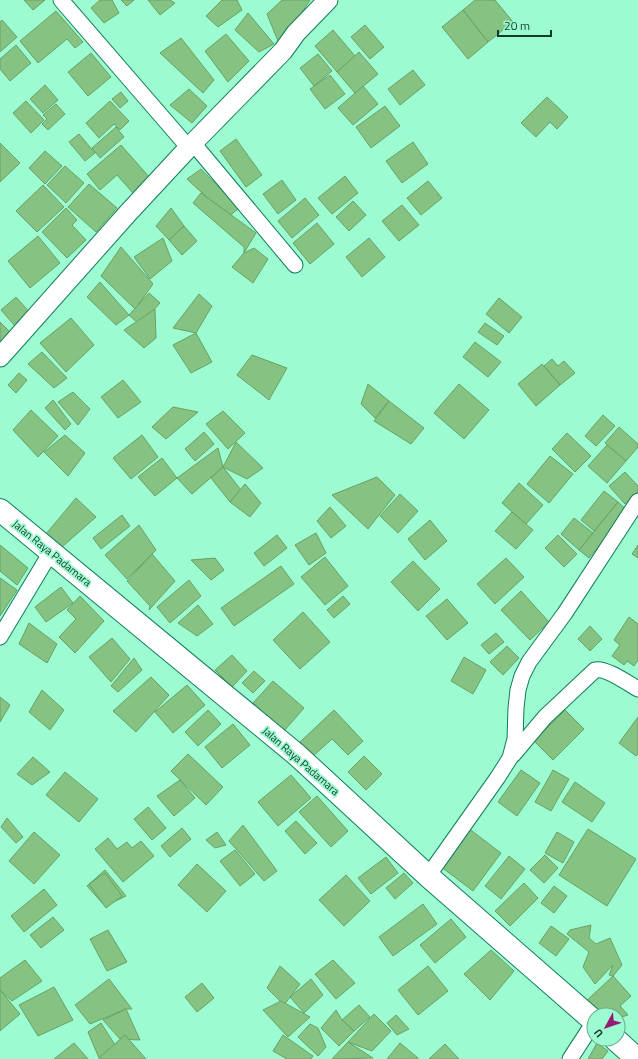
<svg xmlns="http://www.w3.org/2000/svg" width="638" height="1059" font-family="'Titillium Web',sans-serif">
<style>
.building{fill:#86c383;stroke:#66a264}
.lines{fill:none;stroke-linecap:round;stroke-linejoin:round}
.minor-casing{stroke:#0e7e59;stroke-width:17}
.tertiary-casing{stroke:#0e7e59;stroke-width:21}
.secondary-casing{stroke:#0e7e59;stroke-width:24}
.minor{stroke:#fff;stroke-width:15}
.tertiary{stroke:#fff;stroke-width:19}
.secondary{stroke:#fff;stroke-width:22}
.labels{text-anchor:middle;stroke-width:3.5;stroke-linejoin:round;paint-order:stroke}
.street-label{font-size:11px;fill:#123b2b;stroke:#9cfbd0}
</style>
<rect width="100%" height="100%" fill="#9cfbd0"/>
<g class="building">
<polygon points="24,0 45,0 33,10"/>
<polygon points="100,0 112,0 119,13 104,23 91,8"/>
<polygon points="121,0 134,0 127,6"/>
<polygon points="148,0 170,0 175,3 160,15"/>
<polygon points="222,0 237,0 242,10 218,27 206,16"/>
<polygon points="282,0 310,0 280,46 267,14"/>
<polygon points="475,0 495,0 513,22 488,42 463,10"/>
<polygon points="463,10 488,42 468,59 442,27"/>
<polygon points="56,11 83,42 75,48 67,39 38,63 20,41"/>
<polygon points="248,13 274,44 259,52 235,30"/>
<polygon points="2,20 17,37 0,52 0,22"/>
<polygon points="365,25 384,47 370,59 351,37"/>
<polygon points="333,30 355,56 337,72 315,46"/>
<polygon points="226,34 249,61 228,82 205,51"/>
<polygon points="181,38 214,80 203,93 160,53"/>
<polygon points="16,45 31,63 10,81 0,69 0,59"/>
<polygon points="359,52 378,74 355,93 337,72"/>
<polygon points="91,53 111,77 88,96 68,72"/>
<polygon points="318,54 332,71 314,86 300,68"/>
<polygon points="413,70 425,85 400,105 388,89"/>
<polygon points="330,75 345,94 325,109 310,89"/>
<polygon points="45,85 58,100 43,113 30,99"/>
<polygon points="363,86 378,104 353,125 338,108"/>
<polygon points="189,89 207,106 192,123 170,105"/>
<polygon points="121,92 128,101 120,108 112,99"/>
<polygon points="547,97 568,117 557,129 550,122 536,137 521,123"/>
<polygon points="26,101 44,120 31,133 13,113"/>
<polygon points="110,101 129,121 120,130 114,124 99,138 86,123"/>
<polygon points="56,104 65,114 48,130 42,124 47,119 43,115"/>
<polygon points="385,106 400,126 371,148 356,127"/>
<polygon points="116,127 124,137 100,158 92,148"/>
<polygon points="79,134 95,153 85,161 69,142"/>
<polygon points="236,139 262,175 246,187 220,151"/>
<polygon points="413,142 428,164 402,183 386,161"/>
<polygon points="0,143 20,163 0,182"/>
<polygon points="121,145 150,178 133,193 117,175 100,190 87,174"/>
<polygon points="45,151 62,166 45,184 29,168"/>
<polygon points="65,166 84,183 66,203 47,185"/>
<polygon points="201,169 239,208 228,217 187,179"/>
<polygon points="345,176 358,193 332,214 318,198"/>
<polygon points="282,180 296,200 278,214 263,194"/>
<polygon points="428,181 442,198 421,215 407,198"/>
<polygon points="89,184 117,208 96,232 68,207"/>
<polygon points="43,185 64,207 37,232 16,211"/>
<polygon points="201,193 256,233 244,253 244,247 193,203"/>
<polygon points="305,198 319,215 292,238 278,221"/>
<polygon points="353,201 366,215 349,231 336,217"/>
<polygon points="402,205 419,225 399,241 382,221"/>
<polygon points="66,208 77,220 72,225 86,240 67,258 42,232"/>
<polygon points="171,208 184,226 169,240 156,226"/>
<polygon points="317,223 334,244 310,264 293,243"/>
<polygon points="184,226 197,241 182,255 169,240"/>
<polygon points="38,236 60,263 30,288 8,261"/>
<polygon points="163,238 172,261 150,279 134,257"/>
<polygon points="369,238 385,257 362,277 346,257"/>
<polygon points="121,247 153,284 135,309 101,276"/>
<polygon points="254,248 268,259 253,283 232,267 244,253"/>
<polygon points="100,282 129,315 116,325 87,297"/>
<polygon points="149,293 160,303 140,325 129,315"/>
<polygon points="199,294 212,306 196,333 173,328"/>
<polygon points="16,297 31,314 16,327 1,310"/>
<polygon points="499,298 522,317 509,333 486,314"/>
<polygon points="155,309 156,338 144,348 124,330"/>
<polygon points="71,318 94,345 66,372 40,343"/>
<polygon points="0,322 11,333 2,341 0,340"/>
<polygon points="485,323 504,336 497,345 478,332"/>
<polygon points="196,333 212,362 191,373 173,345"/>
<polygon points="475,342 501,362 488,377 463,357"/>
<polygon points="42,352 67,378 54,388 28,364"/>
<polygon points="252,355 287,368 269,400 237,375"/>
<polygon points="552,359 558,366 564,361 575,373 560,385 544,366"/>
<polygon points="542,364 560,385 536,406 518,384"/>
<polygon points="19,373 27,380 16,393 8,385"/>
<polygon points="123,380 141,402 118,418 101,397"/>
<polygon points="368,384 389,401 375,418 361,404"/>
<polygon points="459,384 489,410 464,439 434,413"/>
<polygon points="73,392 90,409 78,425 58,402"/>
<polygon points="53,400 71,424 65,430 45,408"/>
<polygon points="389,401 424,428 411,444 374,421"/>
<polygon points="173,407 198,412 166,439 152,427"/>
<polygon points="31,410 58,436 38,457 13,430"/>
<polygon points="223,411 245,433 228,449 206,424"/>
<polygon points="603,415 615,426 596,446 585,436"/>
<polygon points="619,427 638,444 638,447 626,461 605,443"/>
<polygon points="204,432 214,444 195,461 185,449"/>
<polygon points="567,433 591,456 575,472 552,449"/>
<polygon points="65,435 85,453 68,476 44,452"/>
<polygon points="142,435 158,457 131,479 113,458"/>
<polygon points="236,442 263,468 247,479 223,467"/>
<polygon points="607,445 626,461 607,483 588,466"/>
<polygon points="218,448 223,467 192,494 177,478"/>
<polygon points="550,456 573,474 549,503 527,484"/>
<polygon points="162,458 177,478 155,496 138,477"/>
<polygon points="223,467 241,490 230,502 211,478"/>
<polygon points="625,472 638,486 638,492 625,504 609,486"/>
<polygon points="377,477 395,495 368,529 332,495"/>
<polygon points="519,483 543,505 526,524 502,503"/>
<polygon points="245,484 261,503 250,517 230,502"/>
<polygon points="604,491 618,502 594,531 581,520"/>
<polygon points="400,494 418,511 398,533 380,516"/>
<polygon points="76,498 96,517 62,547 46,534"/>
<polygon points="618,502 628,511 589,558 579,550"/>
<polygon points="330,507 346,526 331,538 317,521"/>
<polygon points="512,512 533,530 516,549 495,531"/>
<polygon points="122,515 130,526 101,549 93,538"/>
<polygon points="574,518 593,533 579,550 561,534"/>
<polygon points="430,520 447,541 425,560 408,539"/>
<polygon points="139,525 156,550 127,579 105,555"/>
<polygon points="316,533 326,553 309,565 295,545"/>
<polygon points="277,535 287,548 264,566 254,553"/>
<polygon points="558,535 577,554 564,567 545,548"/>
<polygon points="0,545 28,568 17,585 0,571"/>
<polygon points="638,545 638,558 632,554"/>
<polygon points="152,554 175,581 149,610 150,606 127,581"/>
<polygon points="325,557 348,586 325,605 301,577"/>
<polygon points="215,558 224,570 211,580 191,560"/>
<polygon points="506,558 524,577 495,604 477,584"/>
<polygon points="413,561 440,589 418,611 391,582"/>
<polygon points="281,566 294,584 234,626 221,608"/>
<polygon points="0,578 17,590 0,616"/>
<polygon points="189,580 201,596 170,623 157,607"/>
<polygon points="61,587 73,603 46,622 35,607"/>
<polygon points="521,591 549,622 530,640 501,610"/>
<polygon points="80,596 104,621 75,653 59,637 76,619 67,610"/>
<polygon points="343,596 350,604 334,618 327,610"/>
<polygon points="447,599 468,623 447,640 426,616"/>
<polygon points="198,605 213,624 197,636 178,623"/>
<polygon points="303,612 330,642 300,669 273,640"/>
<polygon points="629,617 638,624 638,660 634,666 627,661 624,665 612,656 620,645 614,640"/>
<polygon points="29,623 57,644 47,663 19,644"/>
<polygon points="590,626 602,639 590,651 578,639"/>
<polygon points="496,633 504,642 489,654 481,645"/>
<polygon points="112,638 130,659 111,682 89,657"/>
<polygon points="507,646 519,658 503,675 490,662"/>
<polygon points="232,655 247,671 232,687 215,670"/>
<polygon points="464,657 486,670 473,694 451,681"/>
<polygon points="134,658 142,670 118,692 111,686"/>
<polygon points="254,671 265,681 253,693 242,683"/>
<polygon points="151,677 169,695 136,732 113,711"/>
<polygon points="273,681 304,708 284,731 253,703"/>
<polygon points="187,685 205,705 173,733 155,712"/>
<polygon points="42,690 64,710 50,730 29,712"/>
<polygon points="0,697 10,705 0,722"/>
<polygon points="208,710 221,724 198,746 185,732"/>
<polygon points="334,710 363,741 348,755 332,739 313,756 300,742"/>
<polygon points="565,710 584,729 553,760 534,741"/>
<polygon points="638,717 638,754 636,756 619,743"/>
<polygon points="233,724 250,745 222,768 205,747"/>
<polygon points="188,754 223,787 206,805 171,771"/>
<polygon points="364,756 382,774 366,790 348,772"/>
<polygon points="33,757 50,772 32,785 17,774"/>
<polygon points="521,770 540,783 517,816 498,802"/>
<polygon points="553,770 569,779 551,811 535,802"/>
<polygon points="65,772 98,799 79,822 46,795"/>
<polygon points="291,775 311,798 278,826 258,802"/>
<polygon points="180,780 195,798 174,816 157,796"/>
<polygon points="575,782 605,803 592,822 562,802"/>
<polygon points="317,796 348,831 331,847 299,812"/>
<polygon points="148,807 166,828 152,840 134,819"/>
<polygon points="7,818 23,837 16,843 1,827"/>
<polygon points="296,821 317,843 305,854 285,831"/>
<polygon points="243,825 277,871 264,881 229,841"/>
<polygon points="182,828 191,839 170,857 161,846"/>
<polygon points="468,828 501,853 473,891 440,866"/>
<polygon points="588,829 636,859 607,906 559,875"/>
<polygon points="34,832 60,855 34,884 9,861"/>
<polygon points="217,832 226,845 215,848 206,840"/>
<polygon points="557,832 574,842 563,863 545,853"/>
<polygon points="108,838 117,849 127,842 132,848 141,841 154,856 123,882 95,849"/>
<polygon points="235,850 255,874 240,886 220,861"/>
<polygon points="545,855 558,868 544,883 530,870"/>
<polygon points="509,856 525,869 501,899 485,886"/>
<polygon points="386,857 398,873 371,894 358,878"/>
<polygon points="197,864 226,891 207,912 178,885"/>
<polygon points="105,870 126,896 105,906 87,886"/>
<polygon points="105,873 122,896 106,908 89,884"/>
<polygon points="404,873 413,883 395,899 386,888"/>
<polygon points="346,875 370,901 344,926 319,900"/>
<polygon points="524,883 538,898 510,926 495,911"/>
<polygon points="554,886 567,896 554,913 541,903"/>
<polygon points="44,889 57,905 24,932 11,916"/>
<polygon points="423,904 437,924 393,956 379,937"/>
<polygon points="53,917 64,930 41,948 30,935"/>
<polygon points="451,919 466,937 435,963 420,945"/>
<polygon points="591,925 589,938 596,944 610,938 622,965 613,976 609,975 613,965 595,984 583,967 589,952 567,934 570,930"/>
<polygon points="551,926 569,939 556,956 539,943"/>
<polygon points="108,930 127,962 107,971 90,939"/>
<polygon points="491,950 514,971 490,1000 464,974"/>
<polygon points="25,960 42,981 12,1001 0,990 0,978"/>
<polygon points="333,960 355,983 336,999 315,974"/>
<polygon points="280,966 300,984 284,1005 267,988"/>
<polygon points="428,966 448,991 418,1015 398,990"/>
<polygon points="613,976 631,996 620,1006 628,1015 618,1018 618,1015 615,1015 614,1013 610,1015 594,1015 583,1004"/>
<polygon points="109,979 132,1009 126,1009 90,1024 75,1005"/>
<polygon points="311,979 323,995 304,1013 290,997"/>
<polygon points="202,983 214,998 197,1012 185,997"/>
<polygon points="54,987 73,1020 38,1036 19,1005"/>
<polygon points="0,990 20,1014 0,1031"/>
<polygon points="281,1001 310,1017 288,1037 263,1010"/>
<polygon points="359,1005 370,1017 354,1031 342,1020"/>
<polygon points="126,1009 140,1040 120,1039 103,1020"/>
<polygon points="336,1010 342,1020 354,1031 339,1046 321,1028"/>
<polygon points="374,1014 391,1031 372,1051 348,1042"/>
<polygon points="396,1015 409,1029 397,1035 387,1023"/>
<polygon points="101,1023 119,1051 99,1058 88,1032"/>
<polygon points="310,1024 318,1028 326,1047 318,1056 298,1037"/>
<polygon points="125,1035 146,1059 100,1059 99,1058"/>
<polygon points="283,1035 313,1056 311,1059 287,1059 273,1051"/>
<polygon points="348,1042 373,1058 332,1059"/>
<polygon points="74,1043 88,1059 54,1059"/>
<polygon points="400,1043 418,1058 418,1059 387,1059"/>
<polygon points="597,1043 608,1051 602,1059 588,1059"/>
<polygon points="445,1044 459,1059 429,1059"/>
</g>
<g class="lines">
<defs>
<g id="minor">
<polyline points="61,0 189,148"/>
<polyline points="193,143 295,265"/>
<polyline points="0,637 51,552"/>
<path d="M513 755 545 717 595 670C605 667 629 684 638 689"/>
<polyline points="428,876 498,777 510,758 515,739 516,708 518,690 522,676 529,662 565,613 638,501"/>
<polyline points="570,1059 594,1022"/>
</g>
<polyline id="tertiary" points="0,357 128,213 193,143 283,51 296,33 328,0"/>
<g id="secondary">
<polyline points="0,510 297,755 428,876 594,1021"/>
<polyline points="615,1039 637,1059"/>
</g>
</defs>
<use href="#minor" class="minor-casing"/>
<use href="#tertiary" class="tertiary-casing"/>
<use href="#secondary" class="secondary-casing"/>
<use href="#minor" class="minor"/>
<use href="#tertiary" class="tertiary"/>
<use href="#secondary" class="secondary"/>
</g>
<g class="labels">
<g class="street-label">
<text transform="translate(52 553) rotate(39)" y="4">Jalan Raya Padamara</text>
<text transform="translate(301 761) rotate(41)" y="4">Jalan Raya Padamara</text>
</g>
</g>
<g transform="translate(606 1027) rotate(230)"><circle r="19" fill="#9cfbd0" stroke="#65ae8e"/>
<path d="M0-3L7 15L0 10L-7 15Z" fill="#961972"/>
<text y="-6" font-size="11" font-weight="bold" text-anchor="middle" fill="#123b2b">U</text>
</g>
<path d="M498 30v6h53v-6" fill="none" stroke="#123b2b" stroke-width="2"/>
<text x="504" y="30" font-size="12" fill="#123b2b" stroke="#9cfbd0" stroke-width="3" paint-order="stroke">20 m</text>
</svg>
